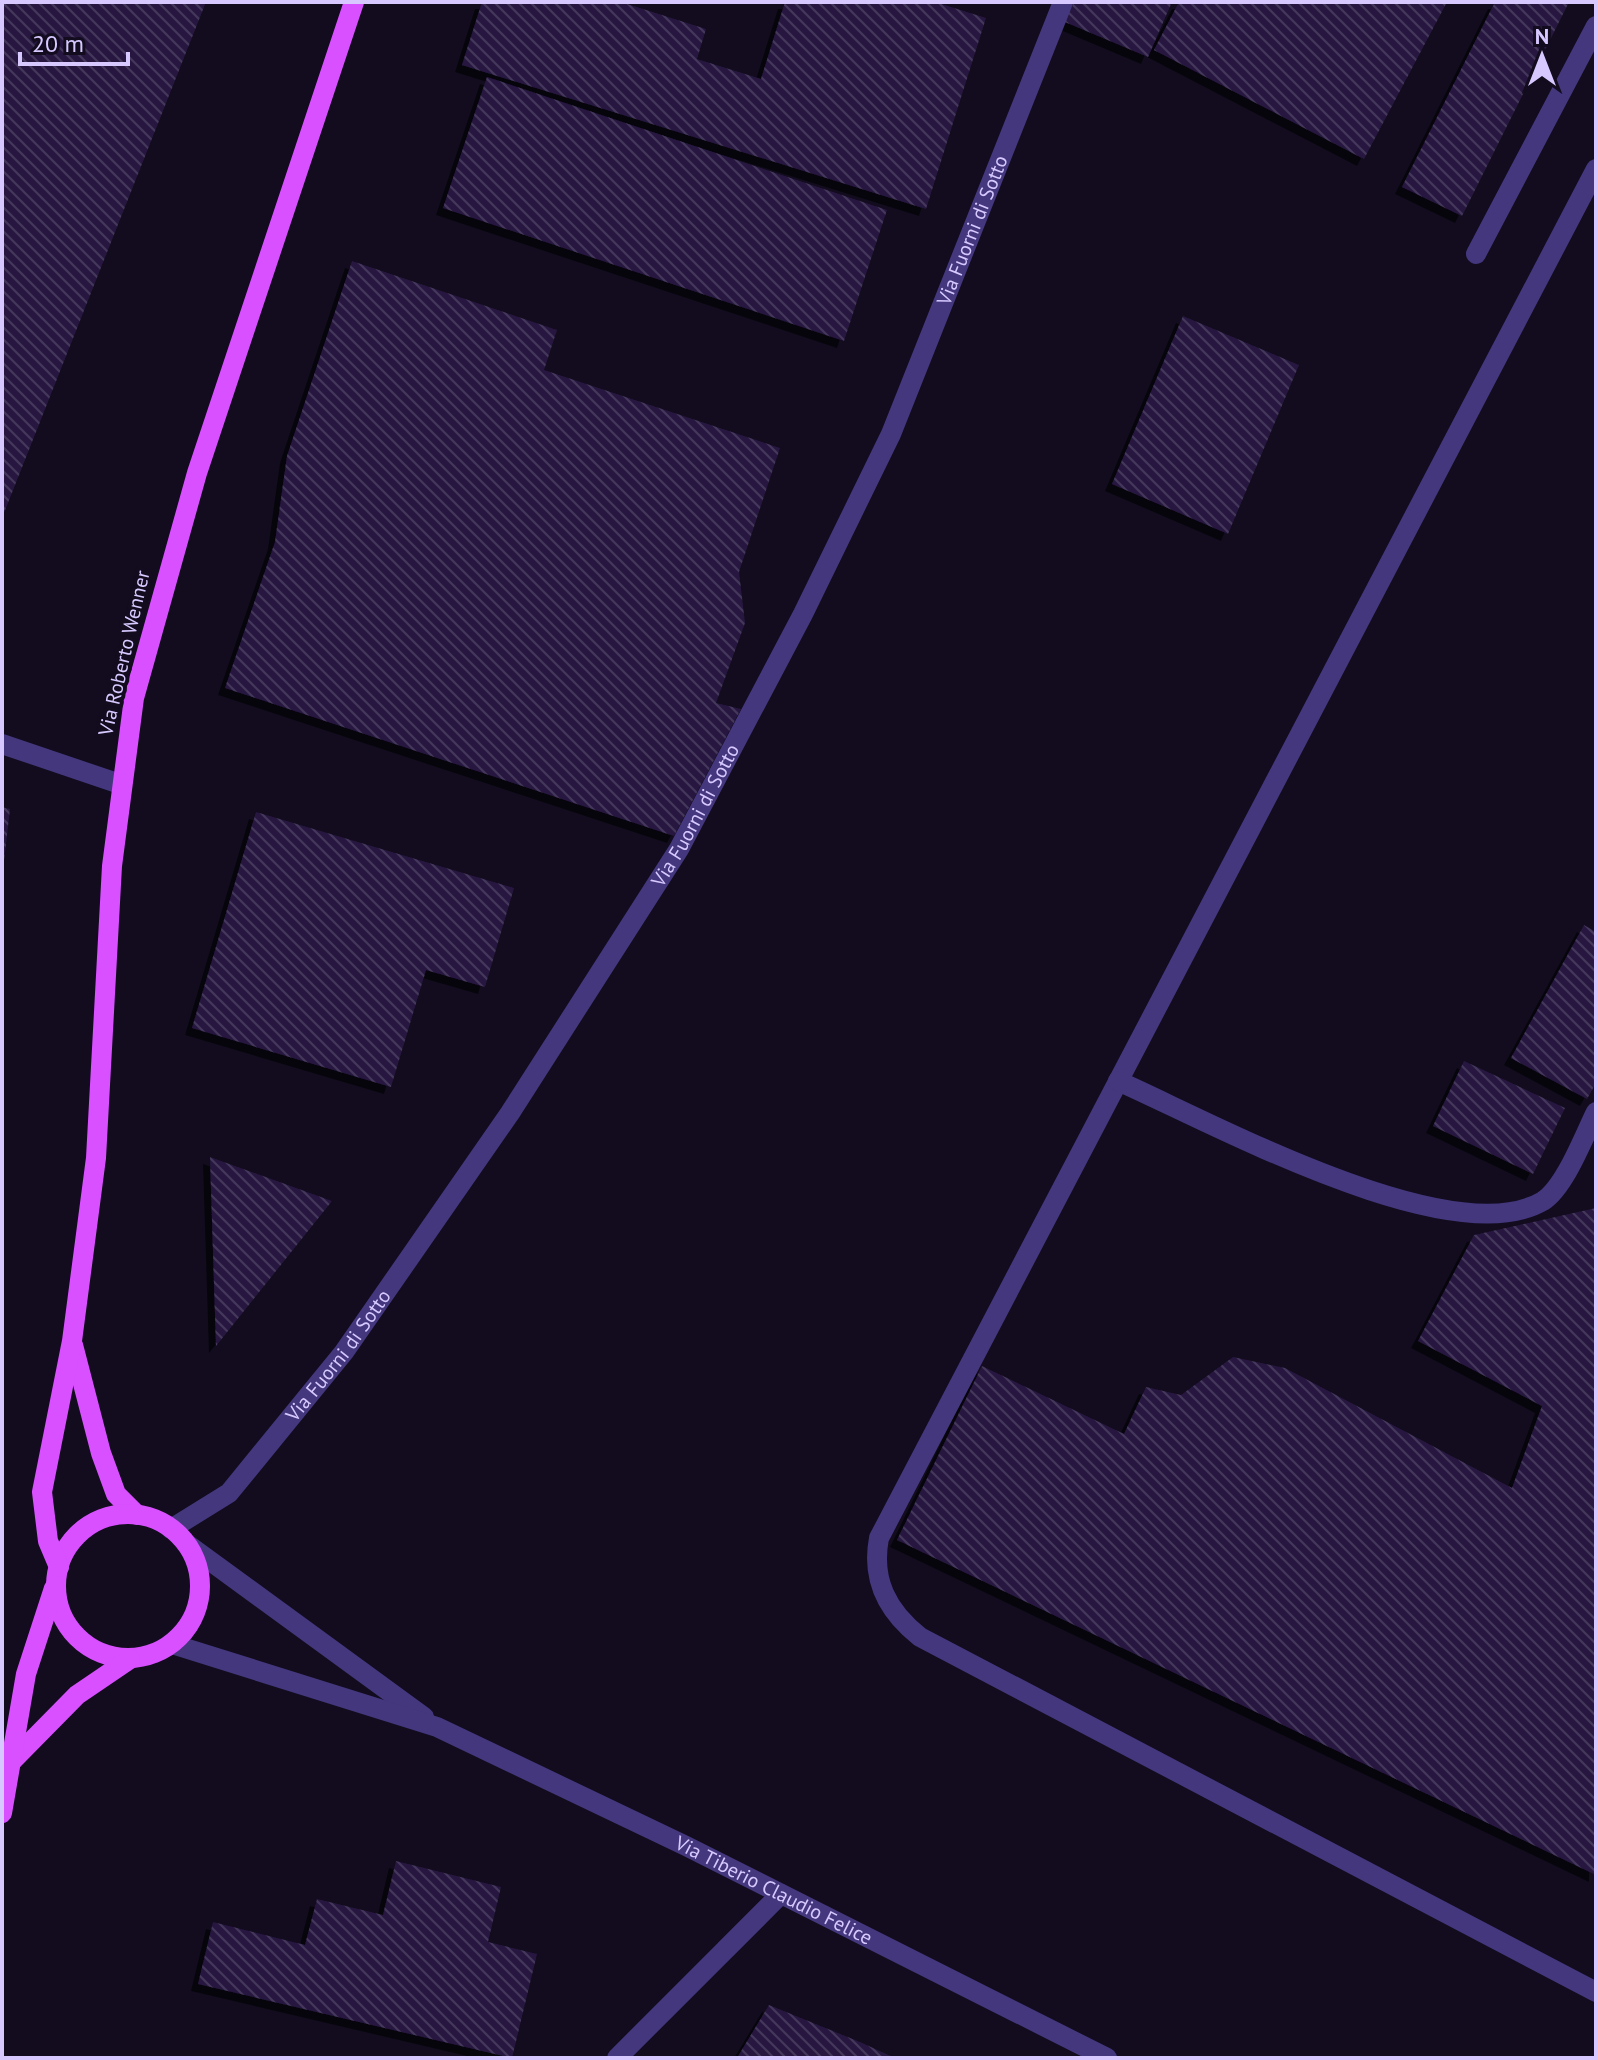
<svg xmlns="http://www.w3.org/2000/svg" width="1598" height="2060" font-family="'PT Sans',sans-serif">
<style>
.building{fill:url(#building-back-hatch);filter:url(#shadow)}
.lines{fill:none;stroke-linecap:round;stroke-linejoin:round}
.minor{stroke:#44377d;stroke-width:20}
.major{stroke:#d850ff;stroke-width:20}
.labels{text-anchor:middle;stroke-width:8;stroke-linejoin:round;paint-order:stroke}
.street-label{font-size:20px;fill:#d7c9ff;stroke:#120c1e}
</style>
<defs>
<pattern id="building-back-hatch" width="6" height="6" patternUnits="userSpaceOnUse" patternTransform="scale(2)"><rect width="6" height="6" fill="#26183f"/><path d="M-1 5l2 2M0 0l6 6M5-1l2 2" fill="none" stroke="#45385c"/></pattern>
<filter id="shadow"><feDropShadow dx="-7" dy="7" stdDeviation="0" flood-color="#0009"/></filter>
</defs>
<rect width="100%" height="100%" fill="#120c1e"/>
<g class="building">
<polygon points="2,2 206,2 2,518"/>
<polygon points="482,2 621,2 706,29 697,59 761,79 785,2 935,2 986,18 926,209 462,65"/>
<polygon points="1074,2 1172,2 1148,57 1065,22"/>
<polygon points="1179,2 1447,2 1364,159 1154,50"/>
<polygon points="1495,2 1569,2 1462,216 1402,187"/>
<polygon points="487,77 887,210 844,341 443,208"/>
<polygon points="352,261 557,330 544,370 780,448 739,572 745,623 716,703 741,709 674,836 225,688 275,542 287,456"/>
<polygon points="1183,316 1299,365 1228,534 1112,484"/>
<polygon points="2,807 10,809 4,861 2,861"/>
<polygon points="256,812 514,888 485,987 426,970 391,1087 192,1028"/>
<polygon points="1584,925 1596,932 1596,1083 1587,1099 1511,1058"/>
<polygon points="1464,1061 1565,1108 1533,1174 1433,1126"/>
<polygon points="210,1157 332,1201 216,1346"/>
<polygon points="1596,1208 1596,1875 897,1540 982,1366 1124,1434 1146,1387 1181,1395 1233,1357 1285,1368 1512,1488 1542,1406 1418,1341 1474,1235"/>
<polygon points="396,1861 501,1887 488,1942 537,1954 512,2058 198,1984 213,1922 305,1945 317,1899 383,1915"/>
<polygon points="769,2005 860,2042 895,2058 737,2058"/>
</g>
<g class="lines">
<g class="minor">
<path d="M1596 169 879 1538C871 1580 887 1611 920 1637L1596 1992"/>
<polyline points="1476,254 1596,26"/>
<polyline points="2,744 120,784"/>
<path d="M1118 1081C1209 1121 1452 1255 1543 1201 1565 1187 1584 1136 1596 1112"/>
<path id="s1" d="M171 1529 229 1493 344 1352 510 1113 679 849 803 614 891 434 1063 2"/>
<polyline points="187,1544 424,1717"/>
<path id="s2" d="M172 1644 437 1727 686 1846 1107 2058"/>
<polyline points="617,2058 781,1894"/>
</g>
<g class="major">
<polyline points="73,1345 101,1453 116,1494 137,1515"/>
<circle cx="128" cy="1586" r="72"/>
<polyline points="59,1567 48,1541 42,1492 72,1341 96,1158 112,866 134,698 197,473 354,2"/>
<polyline points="10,1763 77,1695 130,1659"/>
<polyline points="2,1813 26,1674 54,1588"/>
</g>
</g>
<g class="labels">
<g class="street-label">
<text dy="7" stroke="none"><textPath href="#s1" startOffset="1540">Via Fuorni di Sotto</textPath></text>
<text transform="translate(124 653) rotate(-77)" y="7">Via Roberto Wenner</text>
<text dy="7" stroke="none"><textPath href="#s1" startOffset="892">Via Fuorni di Sotto</textPath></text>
<text dy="7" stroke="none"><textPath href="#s1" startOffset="244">Via Fuorni di Sotto</textPath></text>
<text dy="7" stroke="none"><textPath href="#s2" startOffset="652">Via Tiberio Claudio Felice</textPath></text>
</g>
</g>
<rect width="1598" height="2060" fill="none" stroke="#d7c9ff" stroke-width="8"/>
<g transform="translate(1542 56)" stroke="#120c1e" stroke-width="6" paint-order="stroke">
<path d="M0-6L14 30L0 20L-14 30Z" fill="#d7c9ff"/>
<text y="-12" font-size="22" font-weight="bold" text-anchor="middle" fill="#d7c9ff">N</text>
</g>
<path d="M20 52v12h108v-12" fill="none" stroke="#d7c9ff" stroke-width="4"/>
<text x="32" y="52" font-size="24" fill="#d7c9ff" stroke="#120c1e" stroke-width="6" paint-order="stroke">20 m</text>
</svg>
